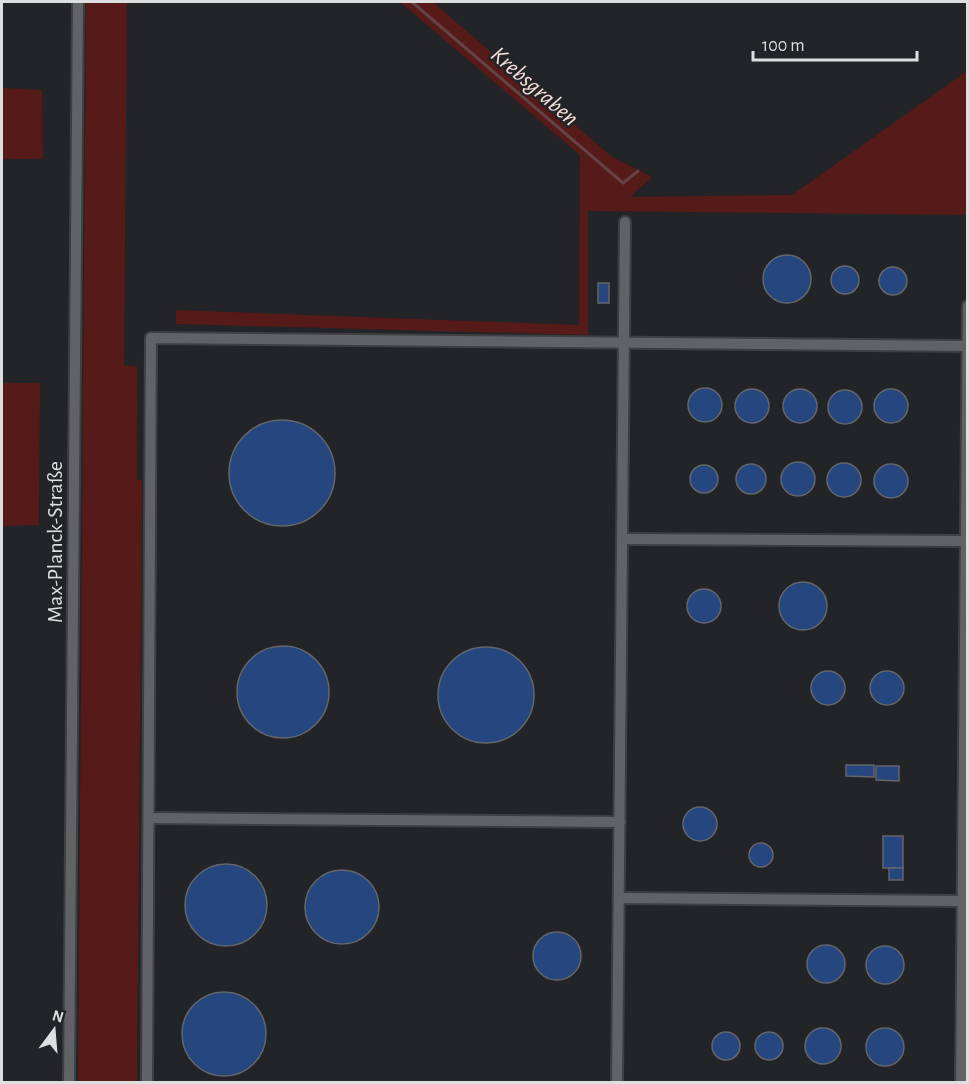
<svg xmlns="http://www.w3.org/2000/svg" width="969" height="1084" font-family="'Alegreya Sans',sans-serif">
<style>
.green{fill:#561a18}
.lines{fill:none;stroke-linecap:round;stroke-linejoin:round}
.stream{stroke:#634344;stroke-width:3}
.building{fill:#25467e;stroke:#64666a;stroke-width:1.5}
.street-casing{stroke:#3d3f42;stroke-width:14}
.street{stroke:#606266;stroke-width:10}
.labels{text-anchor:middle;stroke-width:5;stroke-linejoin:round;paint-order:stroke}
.street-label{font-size:22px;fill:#dddee0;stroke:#222427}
.water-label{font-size:24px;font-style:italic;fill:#f6dedb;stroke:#222427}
</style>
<rect width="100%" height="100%" fill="#222427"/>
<g class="green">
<polygon points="86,2 127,2 124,365 137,366 137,480 142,480 137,1082 78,1082"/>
<polygon points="400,2 433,2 611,156 652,177 630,197 792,195 967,71 967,215 588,211 588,335 176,324 176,310 579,325 580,155"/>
<polygon points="2,88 42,90 43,159 2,159"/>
<polygon points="2,383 40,383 39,525 2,526"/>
</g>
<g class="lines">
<polyline class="stream" points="412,2 623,183 638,171"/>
</g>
<g class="building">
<circle cx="787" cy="279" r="24"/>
<circle cx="845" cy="280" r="14"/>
<circle cx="893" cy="281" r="14"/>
<rect x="598" y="283" width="11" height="20"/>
<circle cx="705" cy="405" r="17"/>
<circle cx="752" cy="406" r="17"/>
<circle cx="891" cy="406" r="17"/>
<circle cx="800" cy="406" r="17"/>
<circle cx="845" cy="407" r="17"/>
<circle cx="282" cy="473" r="53"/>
<circle cx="798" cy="479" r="17"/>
<circle cx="844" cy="480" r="17"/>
<circle cx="891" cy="481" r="17"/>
<circle cx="751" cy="479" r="15"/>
<circle cx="704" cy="479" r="14"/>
<circle cx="803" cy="606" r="24"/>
<circle cx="704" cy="606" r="17"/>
<circle cx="283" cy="692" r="46"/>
<circle cx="486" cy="695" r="48"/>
<circle cx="828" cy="688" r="17"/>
<circle cx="887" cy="688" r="17"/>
<polygon points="846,765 874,765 874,777 846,776"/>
<polygon points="876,766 899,766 899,781 876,780"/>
<circle cx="700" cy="824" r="17"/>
<rect x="883" y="836" width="20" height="32"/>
<circle cx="761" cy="855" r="12"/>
<circle cx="226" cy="905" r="41"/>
<rect x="889" y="868" width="14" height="12"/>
<circle cx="342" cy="907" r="37"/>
<circle cx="557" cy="956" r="24"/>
<circle cx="826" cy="964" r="19"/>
<circle cx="885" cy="965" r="19"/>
<circle cx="224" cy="1034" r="42"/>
<circle cx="885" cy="1047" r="19"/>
<circle cx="823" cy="1046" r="18"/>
<circle cx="769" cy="1046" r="14"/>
<circle cx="726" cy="1046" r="14"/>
</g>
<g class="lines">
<defs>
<g id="street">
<polyline points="622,539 966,541"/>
<polyline points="149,818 620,822"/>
<polyline points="619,898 963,901"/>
<polyline points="69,1082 78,2"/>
<polyline points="147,1082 151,338 967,346"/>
<polyline points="617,1082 625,222"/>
<polyline points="961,1082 968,306"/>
</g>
</defs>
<use href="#street" class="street-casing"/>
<use href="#street" class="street"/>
</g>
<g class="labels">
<g class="street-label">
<text transform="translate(54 542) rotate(-90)" y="8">Max-Planck-Straße</text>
</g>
<g class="water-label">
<text transform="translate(535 86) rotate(41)" y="8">Krebsgraben</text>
</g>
</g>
<rect width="969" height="1084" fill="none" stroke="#dddee0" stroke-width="6"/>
<g transform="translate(54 1030) rotate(16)" stroke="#222427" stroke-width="4.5" paint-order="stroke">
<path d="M0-4.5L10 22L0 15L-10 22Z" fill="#dddee0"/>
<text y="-9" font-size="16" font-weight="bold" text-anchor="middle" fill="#dddee0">N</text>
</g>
<path d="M753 51v9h164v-9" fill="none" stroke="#dddee0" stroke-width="3"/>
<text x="762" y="51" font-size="18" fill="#dddee0" stroke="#222427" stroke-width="4.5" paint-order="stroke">100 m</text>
</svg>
